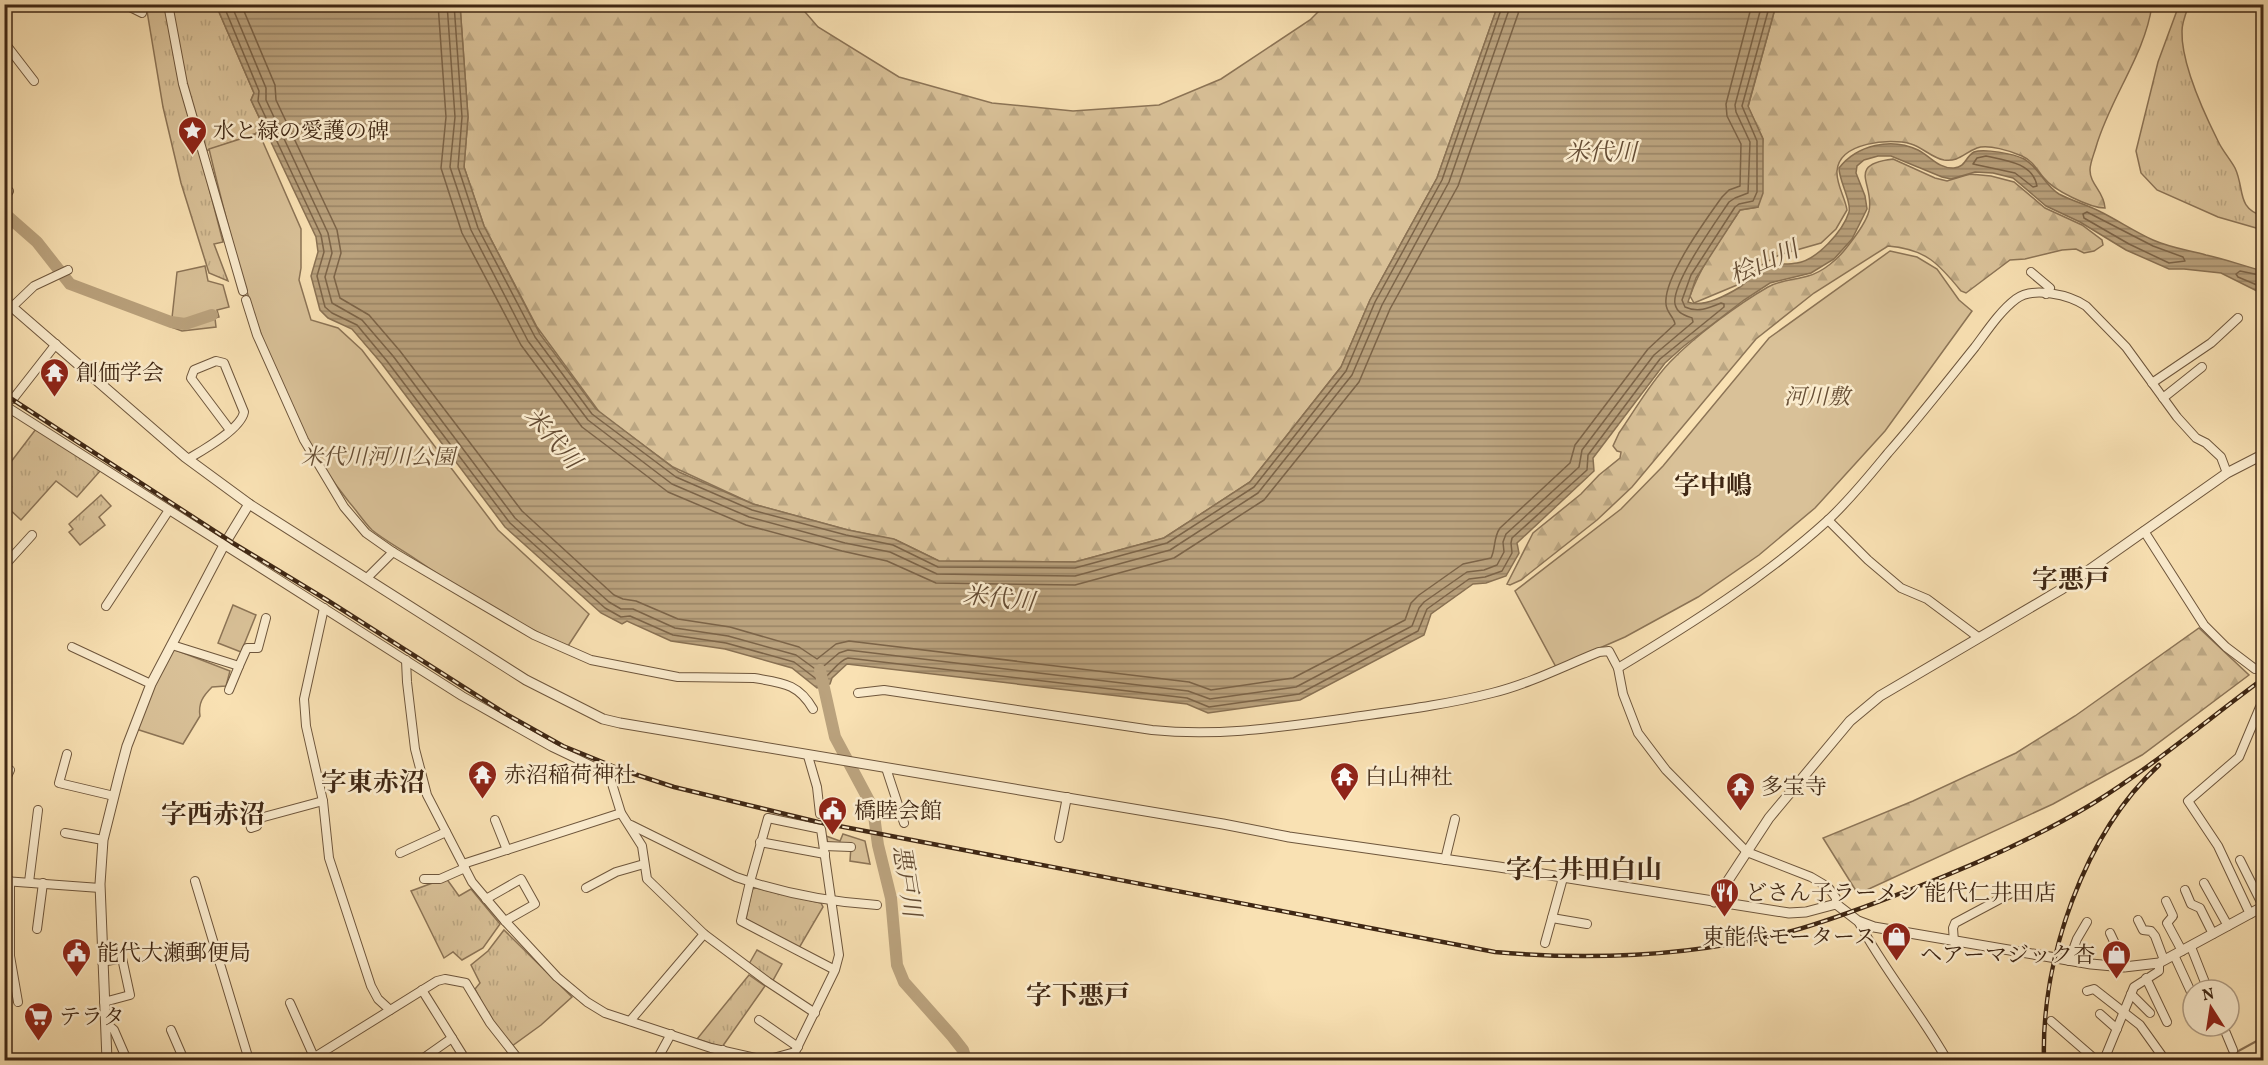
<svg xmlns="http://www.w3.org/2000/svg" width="2268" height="1065" font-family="Vollkorn,'Noto Serif JP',serif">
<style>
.grass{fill:url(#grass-tufts);stroke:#8c7456;stroke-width:1.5}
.forest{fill:url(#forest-firs);stroke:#8c7456;stroke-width:1.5}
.park{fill:#d9c198;stroke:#8c7456;stroke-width:1.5}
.water{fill:url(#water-rules);stroke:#897153;stroke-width:1.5}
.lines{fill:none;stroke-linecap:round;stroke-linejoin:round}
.shore{stroke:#7c6448;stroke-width:1.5}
.stream{stroke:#897153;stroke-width:2}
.river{stroke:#baa27d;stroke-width:12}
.minor-casing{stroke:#6e563c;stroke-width:10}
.tertiary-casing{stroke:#6e563c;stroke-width:11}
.minor{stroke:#fbecce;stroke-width:8}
.tertiary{stroke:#fbecce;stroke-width:9}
.rail-casing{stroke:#3f2714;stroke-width:4.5}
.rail{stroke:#fbecce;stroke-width:2;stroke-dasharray:7;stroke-linecap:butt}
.labels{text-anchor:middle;stroke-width:5;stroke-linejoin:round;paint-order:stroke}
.poi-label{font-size:22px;fill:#3f2714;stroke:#fbecce;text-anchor:start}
.park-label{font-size:22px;font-style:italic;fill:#664e35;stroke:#fbecce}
.water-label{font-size:24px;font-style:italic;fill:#644c34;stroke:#fbecce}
.quarter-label{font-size:26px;font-weight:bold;fill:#3f2714;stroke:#fbecce}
</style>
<defs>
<pattern id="grass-tufts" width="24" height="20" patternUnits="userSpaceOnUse" patternTransform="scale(1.5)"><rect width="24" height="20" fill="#d9c198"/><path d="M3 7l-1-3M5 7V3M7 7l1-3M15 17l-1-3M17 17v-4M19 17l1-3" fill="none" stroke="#bba682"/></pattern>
<pattern id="forest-firs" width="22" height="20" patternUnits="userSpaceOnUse" patternTransform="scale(1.5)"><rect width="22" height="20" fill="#d9c198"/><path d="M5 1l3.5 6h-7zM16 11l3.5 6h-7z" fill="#bba682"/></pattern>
<pattern id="water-rules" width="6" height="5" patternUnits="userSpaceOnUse" patternTransform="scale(1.5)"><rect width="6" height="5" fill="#baa27d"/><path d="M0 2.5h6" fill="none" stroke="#998465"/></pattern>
</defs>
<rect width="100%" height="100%" fill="#f9e1b3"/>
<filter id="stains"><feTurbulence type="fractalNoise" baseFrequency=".00333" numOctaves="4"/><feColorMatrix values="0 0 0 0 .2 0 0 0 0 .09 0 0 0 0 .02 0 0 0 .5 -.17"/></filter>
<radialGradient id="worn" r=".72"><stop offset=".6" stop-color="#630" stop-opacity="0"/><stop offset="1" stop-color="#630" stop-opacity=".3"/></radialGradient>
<g class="grass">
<polygon points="146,5 216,5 254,93 251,100 265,130 200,153 223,242 214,244 228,281 209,273 181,183 163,107"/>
<path d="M2179 5H2189C2186 13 2182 22 2182 31 2181 64 2203 111 2218 141 2222 150 2230 159 2235 168 2245 189 2236 208 2263 216V230L2218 217 2157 190 2141 173 2136 151 2158 62Z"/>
<polygon points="36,429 101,470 77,497 56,481 21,520 5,505 4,471"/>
<polygon points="101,495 111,506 99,517 105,525 80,545 69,532 73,529 69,524"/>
<polygon points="446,878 459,896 471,889 500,924 483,948 462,960 453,952 444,958 411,891"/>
<polygon points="756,888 821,903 823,907 799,948 746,919 752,889"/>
<polygon points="504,930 572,997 541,1025 512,1046 493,1023 475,989 480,983 471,965 488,951"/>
<polygon points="757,950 782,964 772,982 749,964"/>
<polygon points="749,975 765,986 722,1047 697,1039"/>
</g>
<g class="forest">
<polygon points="460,5 799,5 818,27 899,77 992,103 1073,111 1159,105 1221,79 1310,20 1325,5 1498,5 1437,178 1370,300 1341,367 1250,482 1164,538 1075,562 939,561 896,540 848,530 753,504 673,467 600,413 537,327 484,226 464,167 468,117"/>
<path d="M1776 5H2152C2145 55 2110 98 2096 147 2094 154 2090 163 2090 170 2090 185 2104 191 2105 208 2090 208 2053 190 2044 178 2037 170 2033 161 2022 156 2011 151 1988 144 1977 148 1964 153 1959 162 1944 160 1932 158 1922 147 1911 144 1890 138 1839 142 1837 171 1836 184 1845 197 1847 210L1836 229 1821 243 1779 255 1758 267 1737 285 1694 303 1690 296C1701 265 1722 237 1740 210L1758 207 1763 139 1748 107Z"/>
<path d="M1893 159 1935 178 1947 181 1970 174 1991 176 2014 182 2045 208 2082 225 2102 240 2103 245 2094 251 2084 253 2076 249 2062 250 2025 259 2010 260 1966 293 1961 291C1939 264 1926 249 1888 246L1814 293 1756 339 1632 487 1597 520 1521 580 1510 585 1507 584 1533 533 1581 494 1599 475 1620 458 1621 452 1617 451 1613 446 1619 433C1635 410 1650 383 1670 362 1694 337 1738 304 1768 287 1780 280 1795 280 1808 276 1823 272 1838 259 1847 247 1855 237 1866 223 1869 211 1875 184 1845 165 1893 159Z"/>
<polygon points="2199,628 2249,675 2142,755 2053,804 1858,894 1823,838 1913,801 2016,753 2075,716"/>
</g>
<g class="park">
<path d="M259 133 301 229V268L299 280 311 320 338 328 362 350 498 530 589 614 568 646C513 623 463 591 414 558 401 549 384 540 372 530 364 522 357 511 349 502 273 409 237 265 209 149Z"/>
<polygon points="1890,251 1917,257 1937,269 1959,300 1972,311 1885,431 1815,508 1759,555 1698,597 1625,637 1556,667 1515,591 1621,509 1663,466 1769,338"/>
<polygon points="205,266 208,281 223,285 229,307 217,310 219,317 215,318 216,327 182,331 171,327 177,272"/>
<polygon points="233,605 256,615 241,652 218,643"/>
<path d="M173 649 230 671 226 686 212 687C203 696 198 703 200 716L183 744 136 729 153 684Z"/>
<polygon points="843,834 865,841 870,864 850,861 851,846 828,844 826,836 840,841"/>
</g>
<path class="water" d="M216 5H460L468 117 464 167 484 226 540 334 596 409 679 472 753 504 848 530 894 539 939 561 1075 562 1164 538 1250 482 1341 367 1370 300 1437 178 1498 5H1776L1748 106 1763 139V193L1758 207 1740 210 1696 278 1688 302C1703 308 1727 295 1740 287 1748 282 1752 272 1761 268 1773 263 1785 265 1797 263 1817 260 1843 231 1849 212 1852 202 1839 181 1839 168 1857 145 1891 137 1918 150 1930 156 1939 169 1954 168 1966 167 1965 157 1974 152 1984 148 2014 154 2024 159 2039 167 2044 185 2059 194 2072 201 2088 205 2101 212 2119 221 2135 232 2153 240 2171 248 2188 250 2206 255 2225 259 2244 266 2263 271V294L2221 273 2184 269H2169L2126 250 2080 222 2046 206 2013 178 1993 173 1975 172 1951 179 1942 177 1891 156H1878L1864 160 1857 166 1856 173 1865 196 1867 209 1852 239 1834 259 1811 273 1770 283 1744 300 1684 346 1665 363 1593 458 1594 471 1517 543 1519 553 1506 576 1486 583 1473 584 1431 614 1424 635 1300 700 1208 713 1187 704 847 664 832 678 830 684 817 688 792 668 725 649 671 641 627 621 622 624 601 613 505 527 382 364 352 329 328 318 320 310 311 276 318 252 316 237 251 100 254 93Z"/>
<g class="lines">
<g class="shore">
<path d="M223 4 259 91 258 101 321 235 324 252 317 276 325 307 332 313 357 325 387 361 510 523 605 608 621 617 630 616 673 635 726 643 794 662 819 681C830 678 835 662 848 658L1187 698 1209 707 1299 694 1418 631 1427 609 1469 579 1485 577 1502 571 1512 553 1511 543 1512 538 1587 470 1588 455 1660 359 1724 307V304L1721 303C1709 308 1698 313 1685 307L1682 300 1691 275 1735 207 1739 204 1753 201 1757 192V141L1742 106 1770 4"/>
<path d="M231 4 266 88V100L328 233 332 253 325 277 332 303 362 320 393 356 515 518 609 602 621 609H633L675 628 728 636 796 655 818 671 839 653 848 650 1188 691 1210 699 1296 687 1412 626 1419 608 1424 602 1467 572 1484 570 1497 565 1504 552 1503 542 1506 534 1579 467 1582 450 1654 355 1693 322 1692 318C1684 315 1677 313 1675 304 1671 284 1717 220 1729 202L1735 198 1748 193 1750 142 1736 112 1735 105 1762 4"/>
<path d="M241 4 275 85 276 100 337 230 341 253 334 277 340 298 369 315 400 351 522 511 614 595 623 599 636 601 678 619 730 627 799 647 817 659 836 644 849 641 1189 682 1211 690 1293 678 1405 620 1411 603 1419 595 1463 564 1491 558C1496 548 1493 538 1500 528L1570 463 1575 445 1648 349 1675 324C1674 317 1666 312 1666 304 1663 278 1707 218 1722 197L1729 190 1740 186 1741 144 1727 116 1726 104 1752 4"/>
<polyline points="438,4 446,117 441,168 462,233 521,345 582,427 668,492 746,525 842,551 887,561 936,583 1075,585 1174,558 1264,500 1359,382 1390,309 1458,186 1518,14 1520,4"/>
<polyline points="447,4 455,117 450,167 471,230 528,341 588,420 672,484 749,517 845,543 890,552 937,574 1075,576 1170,550 1258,493 1352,375 1382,305 1449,182 1511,4"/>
<polyline points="454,4 462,117 458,167 478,228 535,337 592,414 676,477 752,510 846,535 893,545 938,567 1075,568 1167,543 1254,487 1346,371 1375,302 1442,180 1503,4"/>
<path d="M1986 156C2005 160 2033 163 2037 186L2033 187 2015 173 1973 164 1977 158Z"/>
<polygon points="2087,212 2153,246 2183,257 2185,261 2169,263 2129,244 2084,218 2083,214"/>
<polyline points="2264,276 2240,271 2236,274 2238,277 2264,288"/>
</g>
<polyline class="stream" points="2222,1060 2264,1037"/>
<g class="river">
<polyline points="4,213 37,242 70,284 171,322 185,324 212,315"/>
<polyline points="820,670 835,737 873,808 878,845 891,898 897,965 904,982 952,1036 963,1050 966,1060"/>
</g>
<defs>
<g id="minor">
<polyline points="124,4 142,13"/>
<polyline points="168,4 183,84 243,291"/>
<polyline points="4,42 34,81"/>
<polyline points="4,198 9,191"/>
<polyline points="2031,272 2050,288 2046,294"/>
<path d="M246 300 257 335 304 440 344 507 366 533 393 552 534 635 591 660 678 677 754 678C782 683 798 683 813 709"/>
<polyline points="12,307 34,286 68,270"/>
<polyline points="2152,383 2211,343 2238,318"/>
<polyline points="2163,398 2202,367"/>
<polyline points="13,399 56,344"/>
<polyline points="4,405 462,696 552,747 609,774 621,813 642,846 647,879 704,934 768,982 815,1013"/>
<path d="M188 459C203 450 241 429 244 412L224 363 216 361 194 370 191 378 230 430"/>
<polyline points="1828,520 1868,560 1901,588 1927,599 1978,637"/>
<polyline points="2144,531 2204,625 2226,647 2255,669"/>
<polyline points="4,566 32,535"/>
<polyline points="367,578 393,552"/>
<polyline points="106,606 169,510"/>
<polyline points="324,608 304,699 306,726 323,801 329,858 371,986 378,999 390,1010"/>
<polyline points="172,645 239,666 229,690"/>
<polyline points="72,647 151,684"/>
<polyline points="406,660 407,682 415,749 427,795 472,882 505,921 557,977 587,1002 605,1013 711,1048 765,1060"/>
<polyline points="239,666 247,648 258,648 266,618"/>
<path d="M1618 668C1691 624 1764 578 1827 521 1849 501 1869 476 1888 453 1918 419 1946 383 1975 347 1987 331 2000 311 2016 299 2033 286 2070 295 2086 306L2126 347 2177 417 2196 438 2206 443 2221 457 2227 473"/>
<path d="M858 693 884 690 1152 730C1220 737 1281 727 1348 718 1396 711 1445 705 1492 693 1529 684 1564 666 1599 652L1609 651 1618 668 1623 694 1638 733 1666 770 1747 852 1811 877 1828 887 1836 898V904"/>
<polyline points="67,754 59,783 114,796"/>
<polyline points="808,756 817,787 820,814"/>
<polyline points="886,768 904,823"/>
<polyline points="4,783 10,770"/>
<polyline points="261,818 257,826 251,828 249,821 323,801"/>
<polyline points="495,820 507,850"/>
<path d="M631 825 736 877C782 893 829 902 877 905"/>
<polyline points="65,833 103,840"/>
<polyline points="1059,838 1067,797"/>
<polyline points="760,842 825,854"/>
<polyline points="824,846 851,847"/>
<polyline points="400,853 446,832"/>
<polyline points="1445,860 1455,819"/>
<polyline points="2240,860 2263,906"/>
<polyline points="463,864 621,813"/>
<polyline points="424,879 440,879 465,868"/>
<polyline points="4,881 100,888"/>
<polyline points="10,881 10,956 18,1002"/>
<polyline points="195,881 249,1060"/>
<polyline points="29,882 38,810"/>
<polyline points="2204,883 2228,926"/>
<polyline points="586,888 616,872 644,864"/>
<polyline points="2185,890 2191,904 2200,908 2213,934"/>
<polyline points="486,899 521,879 535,904 505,921"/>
<polyline points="2166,901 2173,916 2167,923 2182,951"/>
<polyline points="2250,914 2218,846 2188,801 2239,757 2260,707 2264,703"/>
<polyline points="1552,918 1587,924"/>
<polyline points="2138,920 2143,930 2151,931 2155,936 2164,960"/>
<path d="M1858 921C1884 970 1920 1012 1947 1060"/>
<polyline points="37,929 43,883"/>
<polyline points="2110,933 2126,967"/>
<polyline points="1954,942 1953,928 1955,923 2017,890"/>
<polyline points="1545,943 1563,878"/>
<polyline points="2191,947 2208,990"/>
<polyline points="2174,955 2191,992"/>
<polyline points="2069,961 2077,939 2087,922"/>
<polyline points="102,962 122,958 130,995 104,1002"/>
<polyline points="2146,978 2167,1022"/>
<polyline points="422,990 462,1054"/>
<polyline points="2087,991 2094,989 2140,1025 2165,1060"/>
<polyline points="2131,994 2150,1013"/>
<polyline points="290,1003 314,1057"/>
<polyline points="2100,1014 2117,1029"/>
<polyline points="759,1020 798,1047"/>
<polyline points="630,1021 704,934"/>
<polyline points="2051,1021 2096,1060"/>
<polyline points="106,1023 114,1030 127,1060"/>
<polyline points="2223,1026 2233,1050"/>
<polyline points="171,1030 184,1060"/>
<polyline points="425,1057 452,1038"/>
<polyline points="310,1060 437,981 445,979 466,983 490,1023 519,1060"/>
<polyline points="668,1060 659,1056 671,1034"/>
<polyline points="716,1060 723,1050"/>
<polyline points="766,1060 795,1052"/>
<polyline points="796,1060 795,1052 835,970 839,955 821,829 768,818 750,882 741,921 835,970"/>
<polyline points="2104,1060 2134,987 2159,971 2159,963"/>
</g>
<g id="tertiary">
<polyline points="4,300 185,457 249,504 526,680 603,719 620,723 1223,824 1289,837 1499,867 1789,913 1806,912 1836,904 1858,921 1874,927 2091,964 2124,967 2159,963 2264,906"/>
<polyline points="1714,902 1769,818 1850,721 1880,696 2062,589 2227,473 2264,454"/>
<polyline points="107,1060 100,884 103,840 119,776 127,746 151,684 224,545 249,504"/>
</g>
</defs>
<use href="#minor" class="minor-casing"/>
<use href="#tertiary" class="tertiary-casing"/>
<use href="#minor" class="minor"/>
<use href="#tertiary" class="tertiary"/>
<defs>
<g id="rail">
<path d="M4 394 233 543 327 600 506 714 563 746 622 770 674 787 818 822 1495 952C1595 961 1694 956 1792 931 1832 920 1872 904 1912 889 1974 865 2034 839 2092 804 2152 767 2207 720 2264 678"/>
<path d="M2044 1060C2041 959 2084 834 2159 765"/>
</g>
</defs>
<use href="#rail" class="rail-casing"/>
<use href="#rail" class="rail"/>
</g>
<defs>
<symbol id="sight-pin" viewBox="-11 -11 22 30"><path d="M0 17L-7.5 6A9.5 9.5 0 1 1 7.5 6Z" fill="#8f2418" stroke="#fbecce"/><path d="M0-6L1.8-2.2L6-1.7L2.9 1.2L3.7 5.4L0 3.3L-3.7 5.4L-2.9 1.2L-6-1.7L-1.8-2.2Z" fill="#fff"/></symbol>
<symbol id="temple-pin" viewBox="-11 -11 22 30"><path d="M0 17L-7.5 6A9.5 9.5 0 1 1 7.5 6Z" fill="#8f2418" stroke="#fbecce"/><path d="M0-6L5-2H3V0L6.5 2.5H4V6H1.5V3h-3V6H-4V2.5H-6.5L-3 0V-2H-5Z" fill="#fff"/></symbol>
<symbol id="civic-pin" viewBox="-11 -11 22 30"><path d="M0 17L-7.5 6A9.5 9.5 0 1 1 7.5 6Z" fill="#8f2418" stroke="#fbecce"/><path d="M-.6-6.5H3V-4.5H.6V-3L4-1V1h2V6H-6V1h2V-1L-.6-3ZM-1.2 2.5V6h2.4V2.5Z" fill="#fff"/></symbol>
<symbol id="restaurant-pin" viewBox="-11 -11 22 30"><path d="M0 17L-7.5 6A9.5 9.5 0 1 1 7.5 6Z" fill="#8f2418" stroke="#fbecce"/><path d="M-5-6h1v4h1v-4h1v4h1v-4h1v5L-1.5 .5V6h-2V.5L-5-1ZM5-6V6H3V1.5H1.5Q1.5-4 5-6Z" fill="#fff"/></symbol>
<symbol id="shop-pin" viewBox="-11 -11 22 30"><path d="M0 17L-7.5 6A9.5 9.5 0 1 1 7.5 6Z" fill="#8f2418" stroke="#fbecce"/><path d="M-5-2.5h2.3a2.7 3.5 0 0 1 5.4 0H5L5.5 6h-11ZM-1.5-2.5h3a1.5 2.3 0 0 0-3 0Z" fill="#fff"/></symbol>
<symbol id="supermarket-pin" viewBox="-11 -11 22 30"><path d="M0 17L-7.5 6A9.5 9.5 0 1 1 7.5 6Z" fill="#8f2418" stroke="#fbecce"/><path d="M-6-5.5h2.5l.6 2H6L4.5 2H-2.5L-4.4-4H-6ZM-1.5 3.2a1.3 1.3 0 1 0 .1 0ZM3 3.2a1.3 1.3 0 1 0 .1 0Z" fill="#fff"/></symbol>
</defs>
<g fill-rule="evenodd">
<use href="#sight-pin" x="176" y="114" width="33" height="45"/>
<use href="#temple-pin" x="38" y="356" width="33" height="45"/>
<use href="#temple-pin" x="466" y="758" width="33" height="45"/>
<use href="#temple-pin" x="1328" y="760" width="33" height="45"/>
<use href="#temple-pin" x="1724" y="770" width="33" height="45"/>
<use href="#civic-pin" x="816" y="794" width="33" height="45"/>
<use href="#restaurant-pin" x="1708" y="876" width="33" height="45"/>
<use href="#shop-pin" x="1880" y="920" width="33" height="45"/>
<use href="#civic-pin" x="60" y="936" width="33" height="45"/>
<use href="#shop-pin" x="2100" y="938" width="33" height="45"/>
<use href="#supermarket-pin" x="22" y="1000" width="33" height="45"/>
</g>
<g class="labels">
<g class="poi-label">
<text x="213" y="138">水と緑の愛護の碑</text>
<text x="76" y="380">創価学会</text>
<text x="504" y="782">赤沼稲荷神社</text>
<text x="1365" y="784">白山神社</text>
<text x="1761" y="794">多宝寺</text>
<text x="854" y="818">橋睦会館</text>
<text x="1745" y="900">どさん子ラーメン 能代仁井田店</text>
<text x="1876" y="944" text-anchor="end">東能代モータース</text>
<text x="97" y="960">能代大瀬郵便局</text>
<text x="2095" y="962" text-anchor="end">ヘアーマジック杏</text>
<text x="59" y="1024">テラタ</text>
</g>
<g class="park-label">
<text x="1817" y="404">河川敷</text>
<text x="378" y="464">米代川河川公園</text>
</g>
<g class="water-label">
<text x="1601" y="160">米代川</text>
<text transform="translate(1764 262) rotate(-24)" y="8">桧山川</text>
<text transform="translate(553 438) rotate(49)" y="8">米代川</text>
<text transform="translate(999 598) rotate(6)" y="8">米代川</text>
<text transform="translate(907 881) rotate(81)" y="8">悪戸川</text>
</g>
<g class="quarter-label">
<text x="1713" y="494">字中嶋</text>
<text x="2071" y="588">字悪戸</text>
<text x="373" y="791">字東赤沼</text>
<text x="213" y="823">字西赤沼</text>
<text x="1584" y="878">字仁井田白山</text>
<text x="1078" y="1004">字下悪戸</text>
</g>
</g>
<rect width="2268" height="1065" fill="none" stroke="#f9e1b3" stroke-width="24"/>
<rect x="6" y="6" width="2256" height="1053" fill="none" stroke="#3f2714" stroke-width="3"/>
<rect x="12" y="12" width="2244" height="1041" fill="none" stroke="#3f2714" stroke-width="1.5"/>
<g transform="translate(2211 1008) rotate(348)"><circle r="28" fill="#fbecce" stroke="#b09d84" stroke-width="1.5"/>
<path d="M0-4.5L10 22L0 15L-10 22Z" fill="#8f2418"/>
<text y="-9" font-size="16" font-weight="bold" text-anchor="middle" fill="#3f2714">N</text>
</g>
<rect width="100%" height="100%" filter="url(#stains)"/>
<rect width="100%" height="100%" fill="url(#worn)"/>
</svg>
